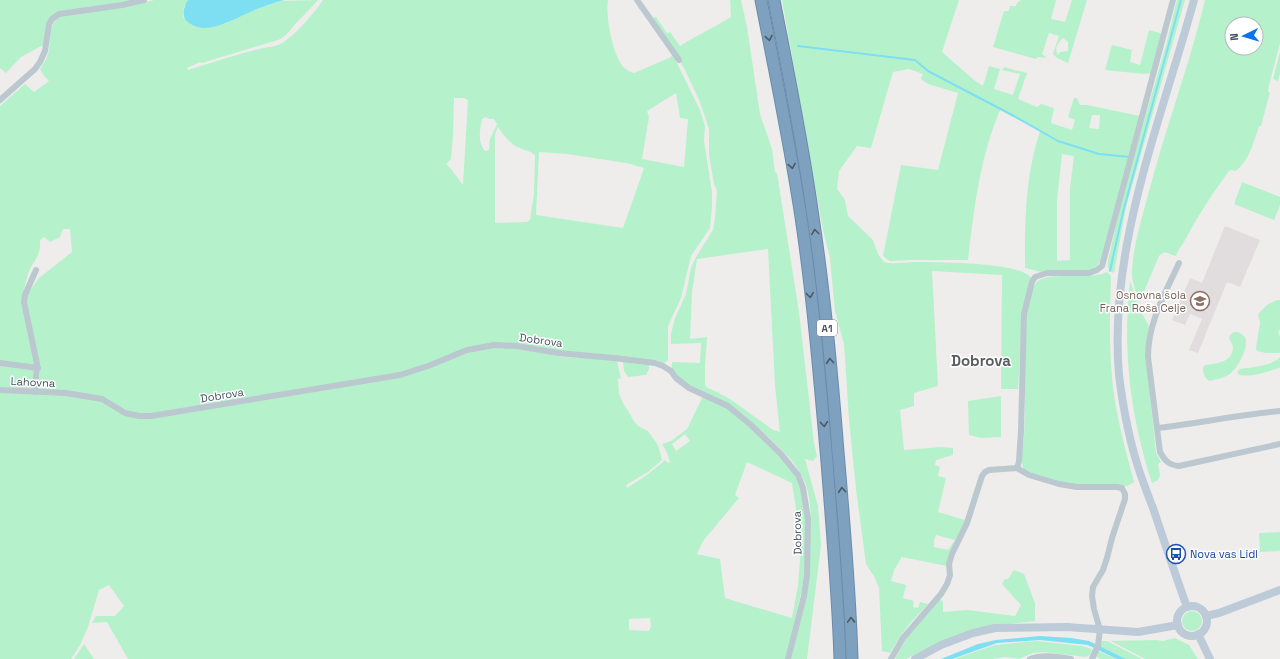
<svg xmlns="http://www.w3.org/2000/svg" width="1280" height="659" font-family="'Space Grotesk',sans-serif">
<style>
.education{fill:#e1ddde}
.green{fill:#b5f2cb;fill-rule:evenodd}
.water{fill:#7edff3}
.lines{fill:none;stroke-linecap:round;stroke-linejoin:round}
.stream{stroke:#7edff3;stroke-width:2}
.highway-casing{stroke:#6a8cac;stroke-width:13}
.street{stroke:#bbc8d0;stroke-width:6}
.secondary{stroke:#bdcbd8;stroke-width:8}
.highway{stroke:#7fa1c0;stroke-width:11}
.oneway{stroke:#495965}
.labels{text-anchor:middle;stroke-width:3;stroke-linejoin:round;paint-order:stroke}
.shield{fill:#fff;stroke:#7b858c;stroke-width:1}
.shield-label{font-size:10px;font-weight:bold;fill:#43515b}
.education-label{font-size:11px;fill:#785e54;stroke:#fff;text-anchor:end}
.street-label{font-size:11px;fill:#43515b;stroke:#fff}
.transit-label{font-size:11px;fill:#164399;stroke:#fff;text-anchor:start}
.district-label{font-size:15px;font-weight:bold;fill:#585d62;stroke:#fff}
</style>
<rect width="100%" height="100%" fill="#efecec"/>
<polygon class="education" points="1225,226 1260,240 1240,287 1227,282 1198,353 1189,350 1202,319 1190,314 1185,325 1172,320 1190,278 1202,283"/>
<g class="green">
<polygon points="0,0 137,0 62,11 49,20 45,28 45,44 21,57 6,73 0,68"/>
<path d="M154 0H189L187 1 184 7 183 13V17L193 26 201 28 227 23 246 13 280 1 318 0C311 8 304 15 297 22 292 28 288 34 281 39L202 63 200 62 187 68 188 70C211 63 235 55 259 49 266 47 275 47 280 44 291 40 317 10 323 0H608C605 14 613 61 626 69 628 71 632 72 634 73L669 58 673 55 700 110 705 126 704 141 712 192V206L710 228 691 256 681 298 668 326V360L663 364 657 360 652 361 649 364V369L646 375 628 377 624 371 623 362 612 355 551 350 532 346 531 351 564 357 606 359 617 361 621 378 618 379 619 394 623 403 634 421 638 426 648 431 658 445 662 460 648 472 626 485 627 488 644 477 663 462 664 460 669 463 670 462 667 453 662 444 671 441 687 429 703 396 734 412 774 450 787 463 792 470 802 491 806 517 805 566 802 589 786 659H128L107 622 92 623 96 616H115L124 606 109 585 99 590 88 627 80 645 71 659H0V392L38 394 40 367 25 304 28 293 39 278 72 252 70 229H63L60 237 50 242 44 237 40 240C41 252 37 258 31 267 26 277 22 297 23 308L35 366 0 362V106L25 84 34 92 49 81 44 76 40 69C44 63 48 57 49 49 52 34 47 26 61 15L131 6ZM676 93 680 118 688 119 684 167 642 159 649 117 647 111ZM454 98H464L468 100 463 185C457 178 453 170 446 164L451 159 453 135ZM486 117 489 119H494L497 124 490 139 489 150 485 151C477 141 480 130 482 119ZM498 127C503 135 511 145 520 148 525 151 531 151 535 155L534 193 530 220 527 222 495 223V134ZM539 152 567 154 626 163 644 168 623 228 536 215ZM685 434 690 441 676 451 672 444ZM747 462 792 483 798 521 800 523V559L798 585 792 618 725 598 720 559 697 554 703 541 739 498 735 495ZM650 618 651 626 649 631 629 630V619Z"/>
<path d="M730 0H741L747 27 760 114 772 149 775 172 777 173 799 312 814 443 817 456 813 461 805 459 818 506 821 545 807 659H791C795 634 799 609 803 584 808 552 816 518 806 485 798 462 778 446 760 430 753 424 746 417 739 412 724 400 681 387 673 370 671 368 672 365 672 362L700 363 701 343 671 344V334L675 318 686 294 691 268 696 257 713 230 715 218 717 190 714 184 709 155V129L700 102 685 70 653 18 656 17 667 33 670 32 680 46C697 35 715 27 731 17ZM768 249 775 386 780 432 773 430 730 399 711 389H709L705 385V366L707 337 690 339 692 292 697 259Z"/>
<path d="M782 0H959L942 52 974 80 983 86 989 66 1000 69 994 89 1013 95 1020 74 1002 70 1004 67 1027 73 1018 99 1037 107 1041 104 1054 108 1051 123 1072 130 1075 120 1068 117 1074 98H1077L1080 105H1087L1140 116 1102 259 1097 266 1090 271 1041 272 1025 268C1025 219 1025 178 1040 131L1000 110C980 157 974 209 968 260H912L890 261 883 256 901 165 938 170 958 93 928 84 921 79 923 74 909 69 893 72 871 148 857 146 839 171 837 189 845 200 848 216 873 240 878 254 884 262C894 265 905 262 915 262 934 262 1023 262 1031 278L1022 315 1018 389H1001L1002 275 932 271 938 386 914 393V406L900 410 904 450 941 447 953 448V455L936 460 935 465 940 467 938 476 946 478 938 512 965 520 947 566 902 557 894 570 891 581 906 585 903 598 914 601 913 607 918 608 920 602 928 604 911 622 901 635 890 653 882 651 879 588 875 578 866 564 856 489 849 419 844 344 835 311 830 258 823 230ZM1092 115H1100L1099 129 1089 128ZM1062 154 1074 156 1070 188V260L1057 261V201ZM936 535 955 540 948 550 934 547V541Z"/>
<path d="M1021 0H1056L1051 19 1065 22 1072 0H1087L1068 63 1057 58 1053 54 1059 36 1049 33 1042 54 1047 58 1038 57 1036 59 993 47 1004 11H1009L1010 6H1016L1017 3ZM1063 38 1068 42V51L1060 52 1058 55C1054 48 1058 43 1063 38Z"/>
<path d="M1177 0H1185L1126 207 1114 273C1108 270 1107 267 1108 261L1124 190 1166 45Z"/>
<path d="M1205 0H1280V43L1269 85 1268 92H1270L1261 126H1259C1254 142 1249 160 1236 171L1230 170 1226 175C1211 196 1197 217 1185 240 1182 246 1178 249 1176 256 1168 254 1165 249 1159 256L1139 303C1137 294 1132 283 1132 274 1132 252 1141 220 1147 199 1164 132 1189 67 1205 0ZM1232 24H1256V48H1232Z"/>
<polygon points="1149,30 1163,34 1153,73 1144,74 1105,70 1112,45 1132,50 1130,62 1140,65"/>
<polygon points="1280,52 1280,74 1278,81 1273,79"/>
<polygon points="1242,182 1280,197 1280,205 1274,220 1234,204"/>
<path d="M1107 272 1111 276C1110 309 1109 343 1112 377 1115 413 1125 448 1134 482L1127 486 1097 484 1077 485 1060 482 1025 471C1019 462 1023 448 1024 438 1026 408 1024 379 1025 349 1025 340 1025 330 1026 321 1027 312 1030 291 1036 283 1046 270 1088 281 1107 272Z"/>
<path d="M1130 283H1131L1138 306 1149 326 1146 346V356L1156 453 1161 462 1158 464 1160 475 1158 480 1152 483C1131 419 1122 350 1130 283Z"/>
<polygon points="1277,300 1280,300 1280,329 1278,332 1280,337 1280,353 1266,353 1257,351 1256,348 1260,323 1258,314 1267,305"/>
<path d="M1234 332H1238C1240 333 1242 334 1244 336 1251 345 1238 367 1231 373 1225 378 1217 379 1210 381 1204 378 1203 373 1203 367L1206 365C1219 363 1233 362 1233 346L1229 338 1230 335Z"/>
<path d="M1280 357V368H1279C1269 371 1247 379 1238 374V371L1240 369C1252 367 1272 366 1280 357Z"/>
<polygon points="0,365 34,369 32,390 0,387"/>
<polygon points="1001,396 1001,437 981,438 969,435 968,401"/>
<polygon points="1280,532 1280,551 1260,552 1259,533"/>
<polygon points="1014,570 1024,574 1035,603 1035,621 992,626 939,642 906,659 895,659 907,637 940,599 943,602 943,612 968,610 1015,616 1021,605 1002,584 1005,579 1008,579"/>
<circle cx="1192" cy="621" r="10"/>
<polygon points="1175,638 1189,645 1198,659 1145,659 1111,641 1156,640 1163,641"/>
<polygon points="1037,641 1082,646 1092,649 1090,655 1086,657 1044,652 1033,653 1019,659 1005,657 992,659 954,659 995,645"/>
<polygon points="1102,641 1107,641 1142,659 1126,659 1099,646"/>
<polygon points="84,644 94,659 74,659"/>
<polygon points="1098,651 1117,659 1100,659 1095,656"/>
</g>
<g class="water">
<path d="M189 0H285L280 1C269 5 258 8 248 13 232 20 206 36 189 23 181 17 183 10 187 1Z"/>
<polygon points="1040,636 1071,638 1089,641 1126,659 1117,659 1088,645 1040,640 997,643 952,659 941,659 978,644 996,640"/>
</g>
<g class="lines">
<g class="stream">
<polyline points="798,46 915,60 928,71 1014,116 1058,141 1099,154 1130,157"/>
<polyline points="1110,271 1123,212 1181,0"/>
</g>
<defs>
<g id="highway">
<path d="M761 0C775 72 790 144 801 217 813 298 820 381 827 462 832 528 838 593 840 659"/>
<path d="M774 0C788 72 803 144 813 217 825 295 832 374 838 452 844 521 850 590 852 659"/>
</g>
</defs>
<use href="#highway" class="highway-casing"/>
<g class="street">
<polyline points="637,0 679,60"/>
<polyline points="0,100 35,69 40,62 45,51 49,24 52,19 59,14 122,5 144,0"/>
<path d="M1179 263C1165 294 1148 322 1148 357L1160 452C1165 461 1169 465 1179 466L1280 444"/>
<polyline points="0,363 38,368"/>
<polyline points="0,390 66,393 102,399 125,413 139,416 151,416 400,375 428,366 467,350 494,345 517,346 558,353 614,358 655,363 663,366 671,371 676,378 689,388 728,406 751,425 781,454 798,475 803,488 808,519 807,575 804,596 788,659"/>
<polyline points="35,392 37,364 24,302 25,295 36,270"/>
<path d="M1158 428C1199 423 1239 415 1280 411"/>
<polyline points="891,659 903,638 941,594 947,584 950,575 949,564 952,554 967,523 982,476 985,472 989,470 1017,468"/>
<path d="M1030 659C1043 654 1058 657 1071 659"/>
<polyline points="1092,659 1098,645 1100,630 1094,609 1092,596 1093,587 1103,570 1107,558 1112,538 1125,499 1125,494 1122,488 1117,487 1077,487 1059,484 1029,475 1017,468 1019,461 1021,431 1024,314 1032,282 1035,277 1047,273 1089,273 1097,270 1102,266 1173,0"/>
</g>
<g class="secondary">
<circle cx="1192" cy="621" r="15"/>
<path d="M1187 607C1175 574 1164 541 1153 508 1149 498 1145 487 1141 476 1130 444 1123 408 1119 375 1108 248 1161 121 1194 0"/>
<polyline points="1206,616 1219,613 1280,590"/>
<polyline points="1198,634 1210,659"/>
<polyline points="915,659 941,645 973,633 995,628 1067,627 1138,632 1178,625"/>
</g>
<use href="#highway" class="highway"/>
</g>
<defs><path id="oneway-chevron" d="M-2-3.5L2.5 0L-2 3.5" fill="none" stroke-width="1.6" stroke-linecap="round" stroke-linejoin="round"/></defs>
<g class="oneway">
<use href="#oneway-chevron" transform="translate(769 38) rotate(79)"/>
<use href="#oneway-chevron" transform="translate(792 166) rotate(80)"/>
<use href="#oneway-chevron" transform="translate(815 232) rotate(-97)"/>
<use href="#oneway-chevron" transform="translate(810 295) rotate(83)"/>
<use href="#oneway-chevron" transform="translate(830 361) rotate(-95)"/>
<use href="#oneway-chevron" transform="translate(824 424) rotate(85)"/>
<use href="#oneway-chevron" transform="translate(842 490) rotate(-95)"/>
<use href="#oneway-chevron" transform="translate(851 620) rotate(-92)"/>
</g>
<defs>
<symbol id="school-ring" viewBox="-11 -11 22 22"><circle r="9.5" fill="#fff" stroke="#8d6e63" stroke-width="1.5"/><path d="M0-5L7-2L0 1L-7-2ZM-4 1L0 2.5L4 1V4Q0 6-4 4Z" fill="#8d6e63"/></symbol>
<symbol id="bus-ring" viewBox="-11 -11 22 22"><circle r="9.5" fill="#fff" stroke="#1a4fb4" stroke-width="1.5"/><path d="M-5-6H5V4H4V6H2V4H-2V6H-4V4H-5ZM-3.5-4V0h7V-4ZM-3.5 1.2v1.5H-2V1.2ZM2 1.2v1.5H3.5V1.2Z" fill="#1a4fb4"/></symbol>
</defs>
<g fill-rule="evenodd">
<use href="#school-ring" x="1189" y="290" width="22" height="22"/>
<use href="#bus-ring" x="1165" y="543" width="22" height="22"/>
</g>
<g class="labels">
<rect class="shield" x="817" y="320" width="20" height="16" rx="3"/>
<g class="shield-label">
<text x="827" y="332">A1</text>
</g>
<g class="education-label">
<text x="1186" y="299">Osnovna šola<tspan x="1186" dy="13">Frana Roša Celje</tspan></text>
</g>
<g class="street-label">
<text transform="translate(541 340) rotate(8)" y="4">Dobrova</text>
<text transform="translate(33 382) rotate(3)" y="4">Lahovna</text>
<text transform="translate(222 395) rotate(-9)" y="4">Dobrova</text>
<text transform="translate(797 533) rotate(-91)" y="4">Dobrova</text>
</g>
<g class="transit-label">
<text x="1190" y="558">Nova vas Lidl</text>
</g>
<g class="district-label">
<text x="981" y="366">Dobrova</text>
</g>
</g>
<g transform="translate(1244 36) rotate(265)"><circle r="19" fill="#ffffff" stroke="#b4b9bd"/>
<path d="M0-3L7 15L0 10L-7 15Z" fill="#0974ec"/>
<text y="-6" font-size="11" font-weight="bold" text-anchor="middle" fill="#43515b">N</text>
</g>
</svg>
